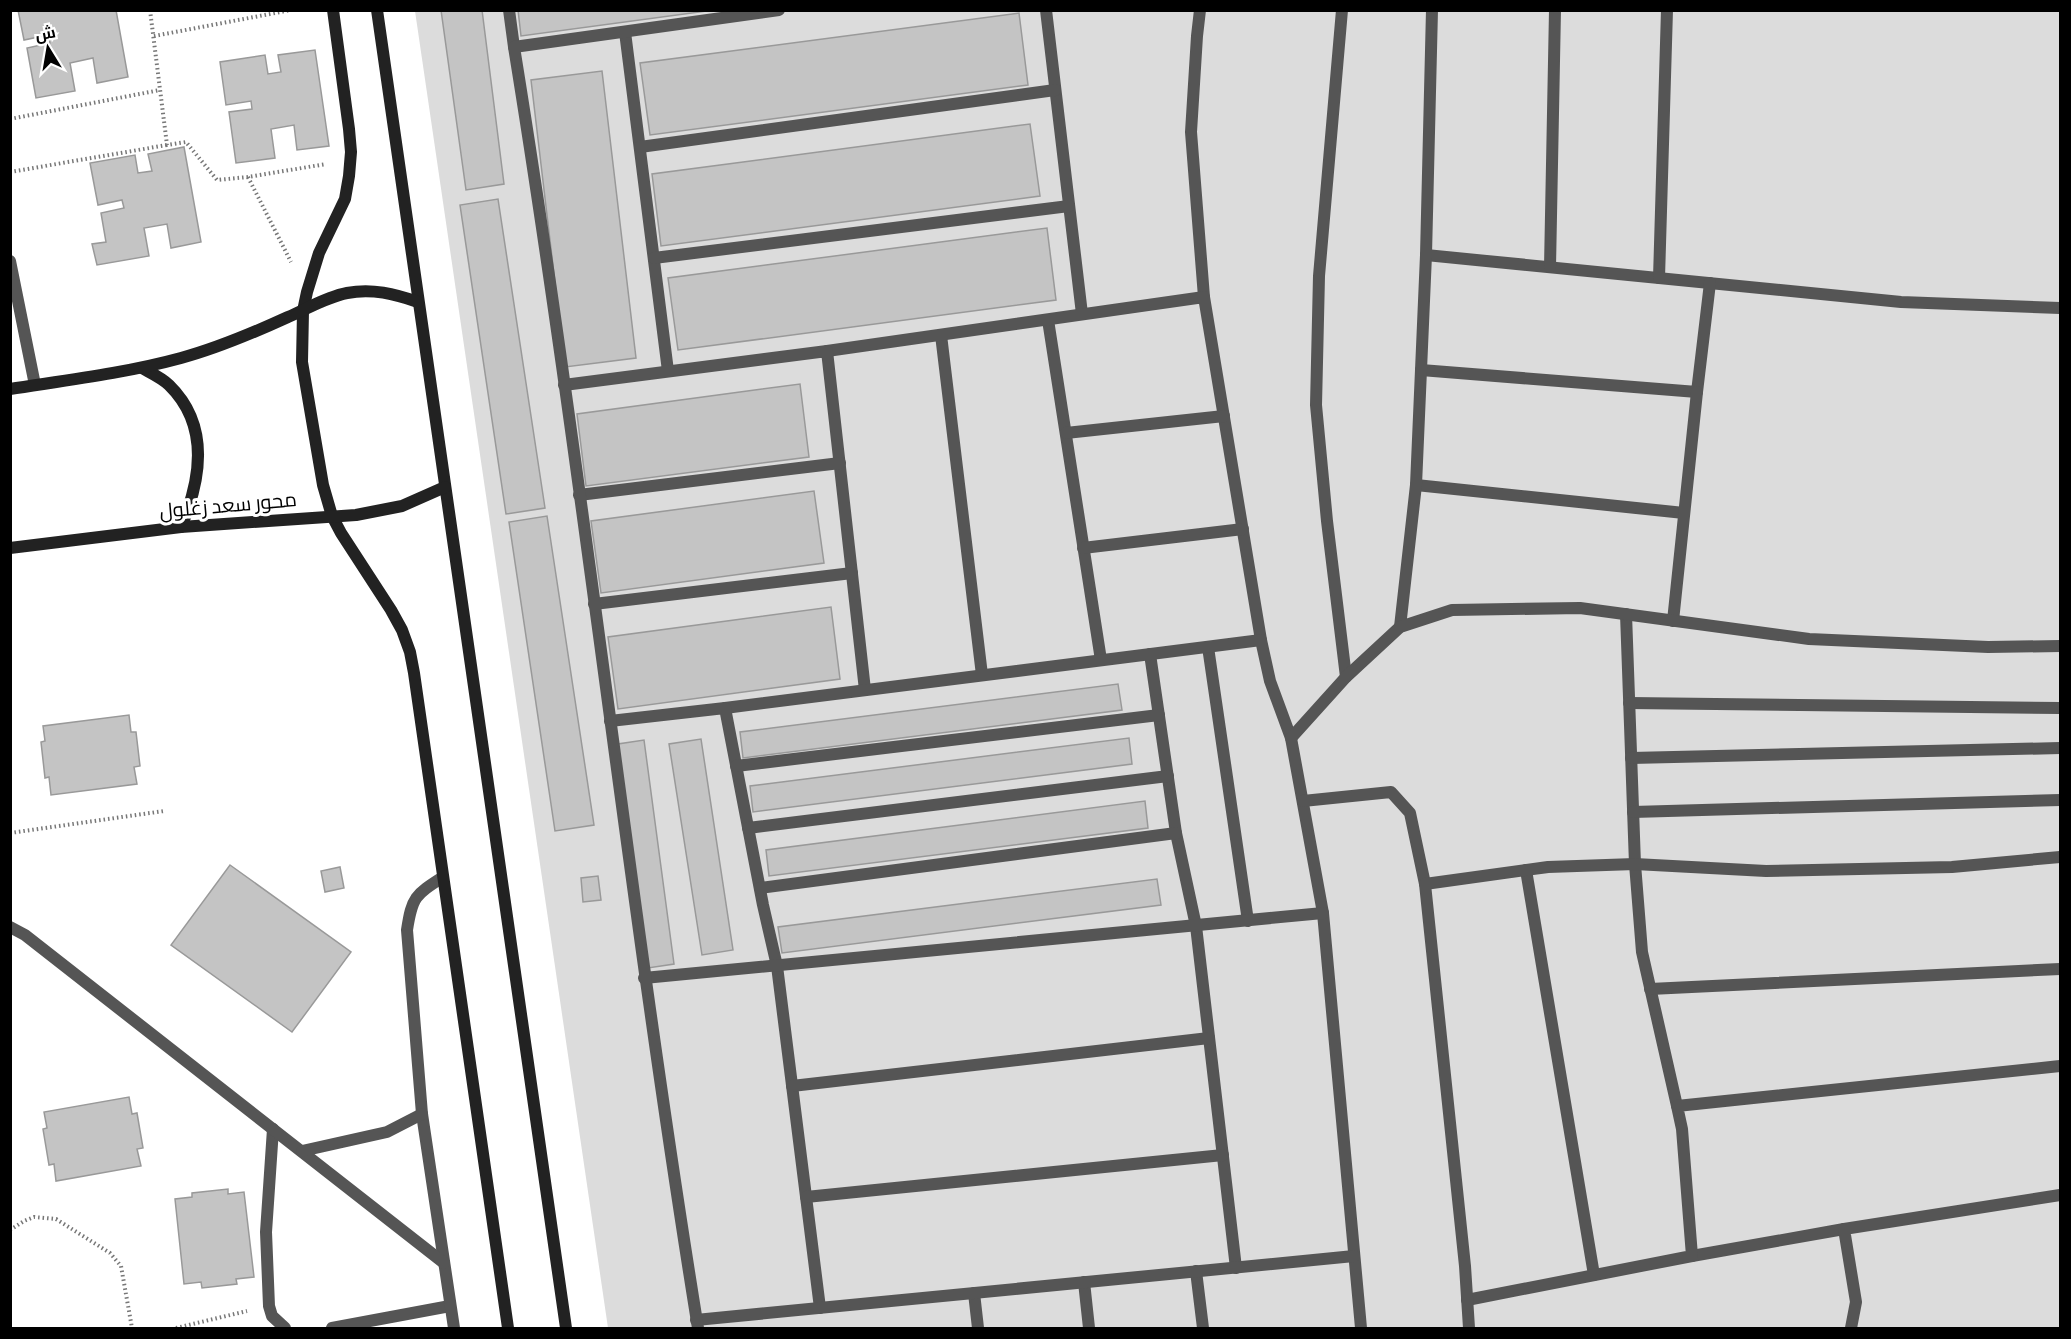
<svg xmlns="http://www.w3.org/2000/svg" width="2071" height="1339" font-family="Barlow,Cairo,sans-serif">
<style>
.green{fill:#dcdcdc}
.building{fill:#c4c4c4;stroke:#999;stroke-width:1.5}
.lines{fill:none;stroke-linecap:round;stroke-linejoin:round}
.path{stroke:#777;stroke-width:4;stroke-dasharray:1.5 3;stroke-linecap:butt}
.lane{stroke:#555;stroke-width:12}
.street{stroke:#555;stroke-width:12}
.secondary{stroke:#222;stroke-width:12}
.labels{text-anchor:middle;stroke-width:6;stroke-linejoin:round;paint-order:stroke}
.street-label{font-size:20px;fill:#000;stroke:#fff}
</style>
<rect width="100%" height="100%" fill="#fff"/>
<polygon class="green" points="415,11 2060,11 2060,1328 608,1328"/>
<g class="building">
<polygon points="18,10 116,10 128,77 97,83 93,58 70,63 75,91 36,98 27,48 50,43 48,35 24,40"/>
<polygon points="441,10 482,10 504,184 466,190"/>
<polygon points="518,10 714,10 521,36"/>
<polygon points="1019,13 1028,85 650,135 640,63"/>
<polygon points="315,50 329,146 297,150 294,125 271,129 275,158 236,163 229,112 252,109 251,101 226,105 220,62 265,55 268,74 281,72 278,55"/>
<polygon points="602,71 636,358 565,367 531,80"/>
<polygon points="1030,124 1040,196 661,246 652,174"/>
<polygon points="184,147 201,242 171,248 167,224 144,228 149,256 97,265 92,244 106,242 101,213 124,208 122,200 98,205 90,163 135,155 138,173 152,171 148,154"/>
<polygon points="498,199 545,508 506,514 460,205"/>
<polygon points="1047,228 1056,300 678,350 668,278"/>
<polygon points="800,384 809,457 586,486 577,414"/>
<polygon points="814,491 824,563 601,593 591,521"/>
<polygon points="547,516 594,825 555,831 509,522"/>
<polygon points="831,607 840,679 618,709 608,637"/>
<polygon points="1118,684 1122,710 743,758 740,732"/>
<polygon points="129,715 131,732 136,732 140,766 134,767 137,784 51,795 49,777 45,778 41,742 45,741 43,726"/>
<polygon points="1129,738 1132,764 753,812 750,786"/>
<polygon points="701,739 733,950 702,955 669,744"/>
<polygon points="644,740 674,964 648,968 618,744"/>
<polygon points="1145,801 1148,828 769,876 766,850"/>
<polygon points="230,865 351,952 292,1032 171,945"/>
<polygon points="340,867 344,888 325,892 321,871"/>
<polygon points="598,876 601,900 583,902 581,878"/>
<polygon points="1157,879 1161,905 782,953 778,927"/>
<polygon points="129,1097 132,1114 137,1113 143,1148 137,1149 141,1166 56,1181 54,1164 49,1165 43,1129 47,1128 44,1112"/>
<polygon points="228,1189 228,1194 244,1192 254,1277 236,1279 237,1284 202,1288 201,1282 184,1284 175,1199 192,1197 192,1193"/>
</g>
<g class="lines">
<g class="path">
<polyline points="150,10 167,145 186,142 217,180 248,177 326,164"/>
<polyline points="154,36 291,10"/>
<polyline points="10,119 160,90"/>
<polyline points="10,172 167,145"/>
<polyline points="248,177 291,262"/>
<polyline points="10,833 164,811"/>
<polyline points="10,1230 24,1221 34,1217 56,1219 110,1253 121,1266 132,1328"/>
<polyline points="176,1328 247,1311"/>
</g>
<g class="lane">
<polyline points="509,10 514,47"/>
<polyline points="1046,10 1082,314"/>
<polyline points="1200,10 1197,36 1191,132 1204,297"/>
<polyline points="1342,10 1319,276 1316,405 1327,521 1346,677"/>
<polyline points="625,32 668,371"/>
<polyline points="640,147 1055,90"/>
<polyline points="1426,255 1901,302 2060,308"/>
<polyline points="654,258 1069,206"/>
<polyline points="1550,267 1555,10"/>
<polyline points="1659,278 1667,10"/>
<polyline points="1048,320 1101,660"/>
<polyline points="941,335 982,675"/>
<polyline points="827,351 1204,297 1261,640"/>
<polyline points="1421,370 1697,392 1710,283"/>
<polyline points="564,385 827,351 865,690"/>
<polyline points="1066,433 1224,416"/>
<polyline points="1416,485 1684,513"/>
<polyline points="579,495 840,463"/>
<polyline points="1083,548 1243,529"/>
<polyline points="594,604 852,573"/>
<polyline points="1626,614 1635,864 1642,952 1677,1106"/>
<polyline points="1673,621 1697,392"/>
<polyline points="1400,627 1416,485 1426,255 1432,10"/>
<polyline points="1208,647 1248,921"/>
<polyline points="1150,654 1176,833 1196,926 1236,1268"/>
<polyline points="1629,703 2060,708"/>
<polyline points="725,708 1261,640 1270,681 1291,738 1323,913 1361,1328"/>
<polyline points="610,721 725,708 763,905 777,966 820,1308"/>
<polyline points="1291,738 1346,677 1400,627 1452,610 1580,608 1809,639 1988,647 2060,646"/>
<polyline points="1631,758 2060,748"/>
<polyline points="736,766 1159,715"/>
<polyline points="1303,801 1391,792 1410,813 1425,884"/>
<polyline points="1633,812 2060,800"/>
<polyline points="748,828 1168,776"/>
<polyline points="1526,870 1594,1275"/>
<polyline points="760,888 1176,833"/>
<polyline points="644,978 1323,913"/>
<polyline points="1650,989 2060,969"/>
<polyline points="792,1086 1209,1038"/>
<polyline points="273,1129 266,1232 269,1306 272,1316 285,1328"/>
<polyline points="806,1197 1223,1155"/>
<polyline points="1692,1256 1844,1229"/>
<polyline points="1196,1271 1203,1328"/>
<polyline points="1084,1282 1089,1328"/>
<polyline points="974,1293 978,1328"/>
<polyline points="1467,1300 1692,1256 1682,1129 1677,1106 2060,1066"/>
<polyline points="696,1320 1354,1256"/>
<polyline points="332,1328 450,1306"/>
<path d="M698 1328C629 902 583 473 514 47L779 10"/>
<polyline points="1469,1328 1465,1266 1425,884 1548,867 1635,864 1766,871 1952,867 2060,857"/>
<polyline points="1851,1328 1856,1302 1844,1229 2060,1195"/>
</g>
<g class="street">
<polyline points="10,261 35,385"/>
<path d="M443 877C415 895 412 897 407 930L422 1114 454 1328"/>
<polyline points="10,927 25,935 444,1263"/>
<polyline points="302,1151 387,1132 422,1114"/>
</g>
<g class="secondary">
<polyline points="333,10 349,129 351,152 349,176 345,199 319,253 307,292 303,311 302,362 323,485 332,516 341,533 391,610 402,630 410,652 414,673 508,1328"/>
<polyline points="377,10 566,1328"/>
<path d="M142 368C151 373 162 378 169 385 210 425 201 480 181 527"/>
<path d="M10 389C68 380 126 373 181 358 218 348 253 333 288 317 307 309 326 297 347 293 372 288 395 294 418 302"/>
<polyline points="10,548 181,527 356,515 402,506 445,487"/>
</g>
</g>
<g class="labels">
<g class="street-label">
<text transform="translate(228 505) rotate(-5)" y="7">محور سعد زغلول</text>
</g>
</g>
<rect width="2071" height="1339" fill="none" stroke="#000000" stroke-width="24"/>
<g transform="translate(48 48) rotate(349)" stroke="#ffffff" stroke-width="4.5" paint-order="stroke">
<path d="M0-4.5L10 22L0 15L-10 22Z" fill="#000000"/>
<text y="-9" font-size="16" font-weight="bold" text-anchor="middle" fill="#000000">ش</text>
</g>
</svg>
